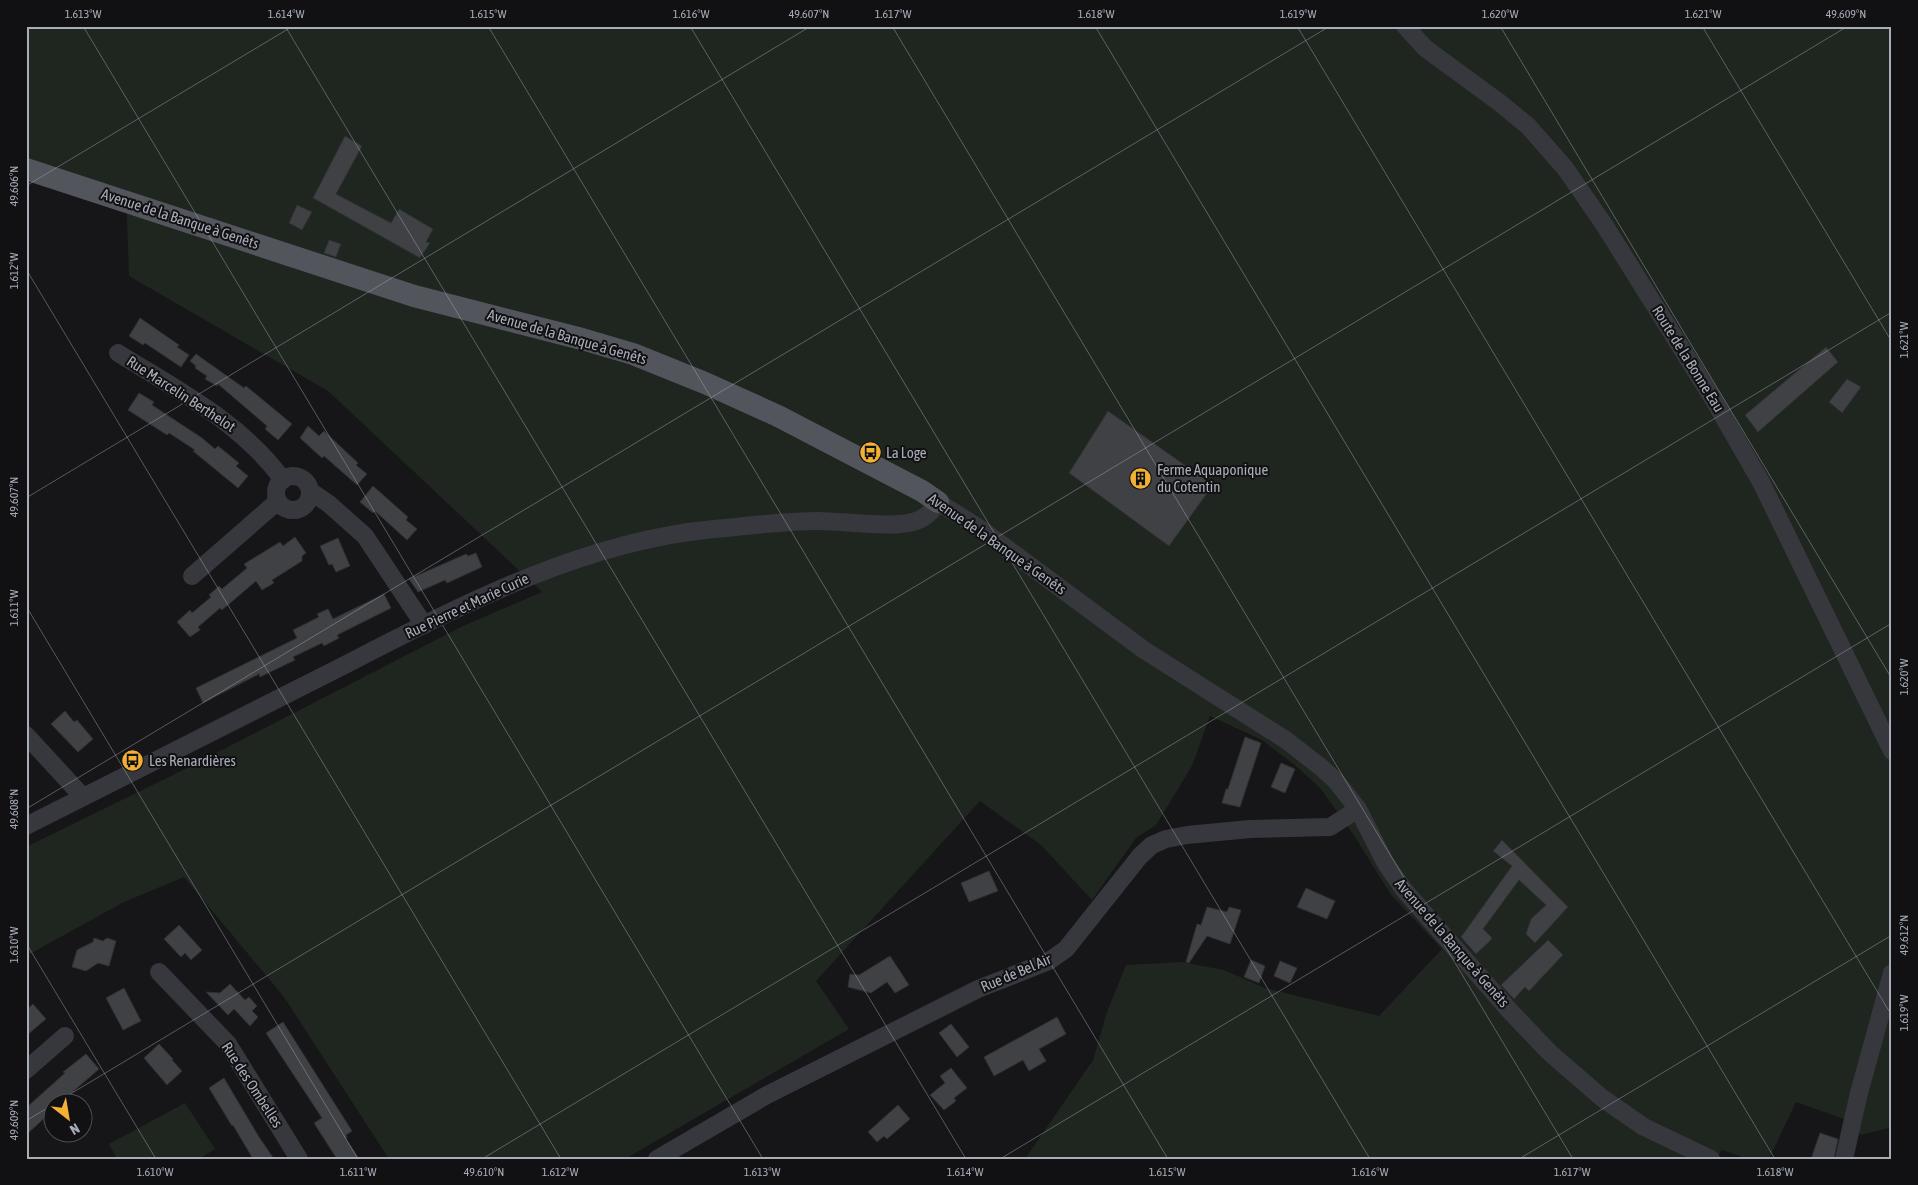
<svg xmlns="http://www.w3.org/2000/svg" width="1918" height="1185" font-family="'Asap Condensed',sans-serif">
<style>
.green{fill:#1e261f}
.building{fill:#404145;stroke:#303034}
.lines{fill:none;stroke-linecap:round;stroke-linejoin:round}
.minor{stroke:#37383d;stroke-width:18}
.major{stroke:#53555c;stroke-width:22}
.ticks{fill:none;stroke:#a8adb8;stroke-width:1;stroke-opacity:0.45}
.labels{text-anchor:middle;stroke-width:4;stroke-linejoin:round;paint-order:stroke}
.street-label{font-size:15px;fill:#a8adb8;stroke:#111113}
.poi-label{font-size:15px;fill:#a8adb8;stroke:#111113;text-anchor:start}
.neatline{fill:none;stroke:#a8adb8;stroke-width:2}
.ticks-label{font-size:12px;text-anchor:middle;fill:#a8adb8}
</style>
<rect width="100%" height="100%" fill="#161618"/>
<g class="green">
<polygon points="26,26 1892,26 1892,1127 1861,1135 1844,1119 1796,1102 1769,1159 1748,1159 1722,1150 1716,1159 1025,1159 1093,1060 1107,1012 1126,965 1181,962 1224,970 1265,988 1379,1016 1442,949 1391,895 1355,837 1321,789 1297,767 1262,740 1210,716 1192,766 1156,825 1136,838 1092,900 1041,845 980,801 816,981 849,1029 625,1159 389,1159 284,997 184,877 124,902 26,956 26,847 181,771 463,626 542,592 328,391 129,276 126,190 26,160"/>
<polygon points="185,1103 215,1149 199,1159 117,1159 109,1144"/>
</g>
<g class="building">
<polygon points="345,136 362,146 336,194 391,223 399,209 433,229 426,242 430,243 420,258 313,198"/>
<polygon points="297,205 312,212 302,230 289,223"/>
<polygon points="329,240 341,244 336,257 324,253"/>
<polygon points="140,318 179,345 177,347 189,355 181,367 145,343 143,345 129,336"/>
<polygon points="1826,347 1838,362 1758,432 1745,415"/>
<polygon points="196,354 244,388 246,386 292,424 278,440 265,429 267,426 218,384 217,386 205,379 207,376 195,368 196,366 190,361"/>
<polygon points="1847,379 1861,387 1842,413 1829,402"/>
<polygon points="139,393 154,402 152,405 202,438 215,449 218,446 239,463 236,466 248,476 238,488 193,451 195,450 169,433 167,435 128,410"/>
<polygon points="1108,411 1213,485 1169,546 1069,473"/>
<polygon points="308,426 319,436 324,431 358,463 356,465 367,474 357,485 324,456 322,458 300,438"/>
<polygon points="373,486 408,517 406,520 417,529 407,540 375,511 373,513 360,502"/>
<polygon points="295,537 306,553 302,556 302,561 272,580 274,583 262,590 256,581 222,610 220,608 198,627 200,630 190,637 177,622 190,610 192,613 211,597 209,595 219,586 222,589 247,568 244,564 280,542 283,546"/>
<polygon points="338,538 350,566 336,572 332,564 329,565 320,546"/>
<polygon points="476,553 482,567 447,583 445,580 418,592 409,579 466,554 468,556"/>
<polygon points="384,594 391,608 337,635 339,638 324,646 322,643 293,657 295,660 260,677 259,674 203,703 196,688 297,638 293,630 319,617 317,614 328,609 333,619"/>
<polygon points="65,711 74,722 77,720 93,739 78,752 51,724"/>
<polygon points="1245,737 1261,743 1240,807 1222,803 1226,789 1228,789"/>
<polygon points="1281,763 1295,769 1285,793 1271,787"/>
<polygon points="1502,840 1568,907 1535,943 1526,934 1531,919 1546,905 1519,880 1483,929 1492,938 1490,941 1476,954 1461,937 1512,866 1493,851"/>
<polygon points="989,871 998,891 969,902 961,883"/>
<polygon points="1306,888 1335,901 1327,919 1297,907"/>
<polygon points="1207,907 1227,912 1229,907 1241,910 1230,944 1207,936 1189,963 1186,962 1197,924 1201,925"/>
<polygon points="179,925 202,950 191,960 185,953 181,957 164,939"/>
<polygon points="94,938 103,941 107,938 116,941 109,966 98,963 86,971 72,967 77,950 93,942"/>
<polygon points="1548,940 1563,955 1529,991 1525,987 1514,999 1501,985"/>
<polygon points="890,956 909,985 895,993 887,982 871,993 848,987 850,974 859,975"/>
<polygon points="1251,960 1265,966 1259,983 1244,977"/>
<polygon points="1280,961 1297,968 1290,983 1274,976"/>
<polygon points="230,984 245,1000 249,997 257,1006 252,1011 258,1017 250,1026 234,1009 228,1015 206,992 220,993"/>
<polygon points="124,988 141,1021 123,1030 106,998"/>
<polygon points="33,1004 46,1019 26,1036 26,1010"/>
<polygon points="1057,1017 1066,1034 1039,1049 1046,1061 1029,1071 1023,1060 994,1076 984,1057"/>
<polygon points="283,1022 352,1131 346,1135 347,1137 346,1139 359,1159 337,1159 314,1123 322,1118 266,1033"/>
<polygon points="951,1024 969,1047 957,1057 939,1033"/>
<polygon points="159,1044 173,1059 172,1060 182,1071 167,1085 144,1058"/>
<polygon points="86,1054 99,1069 61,1102 52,1102 52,1111 26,1135 26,1108 65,1073 63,1072"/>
<polygon points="951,1068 967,1088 954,1098 956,1101 944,1110 930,1095 945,1083 940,1076"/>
<polygon points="224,1078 259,1137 274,1159 253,1159 233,1125 232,1126 209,1088"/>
<polygon points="898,1105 910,1119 887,1139 884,1136 877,1142 868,1132"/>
<polygon points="1820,1133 1838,1139 1834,1159 1811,1159"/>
</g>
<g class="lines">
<g class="minor">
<polyline points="1405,26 1425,48 1500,103 1528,126 1565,168 1605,226 1715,402 1761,482 1892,751"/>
<path d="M118 353C177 390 241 422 283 480"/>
<circle cx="293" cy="493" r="17"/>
<polyline points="310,491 329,504 365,536 424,625"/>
<polyline points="192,576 278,501"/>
<polyline points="26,735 83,797"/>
<path d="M26 826C127 776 227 725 327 674 449 612 575 542 714 529 748 526 784 521 818 521 843 521 895 529 916 521 927 517 932 511 938 502L982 530 1144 650 1286 740 1322 768 1336 781 1358 809 1385 862 1404 890 1509 1010 1549 1052 1602 1098 1644 1127 1711 1159"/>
<polyline points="159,972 228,1044 299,1159"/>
<polyline points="26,1070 65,1036"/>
<polyline points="657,1159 767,1095 978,989 1049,961 1066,949 1140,856 1152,845 1166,839 1187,835 1250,829 1330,827 1358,809"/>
<polyline points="1844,1159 1859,1093 1892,973"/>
</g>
<polyline class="major" points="26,169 414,296 582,339 633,354 705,383 778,416 922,491 938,502"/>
</g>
<path class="ticks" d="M83 26 763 1159M285 26 966 1159M488 26 1168 1159M690 26 1370 1159M892 26 1573 1159M1095 26 1775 1159M1297 26 1892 1016M1500 26 1892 679M1702 26 1892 342M26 186 293 26M26 269 561 1159M26 498 811 26M26 606 358 1159M26 809 1330 26M26 943 156 1159M57 1102 1848 26M26 1121 52 1105M482 1159 1892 312M1000 1159 1892 623M1519 1159 1892 935"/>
<defs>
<symbol id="bus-disc" viewBox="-11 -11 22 22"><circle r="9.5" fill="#f2b134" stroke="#111113"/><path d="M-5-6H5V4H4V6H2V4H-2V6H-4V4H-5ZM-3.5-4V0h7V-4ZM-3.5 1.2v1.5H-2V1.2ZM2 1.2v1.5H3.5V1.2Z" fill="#111"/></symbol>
<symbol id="building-disc" viewBox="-11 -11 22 22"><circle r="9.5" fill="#f2b134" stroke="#111113"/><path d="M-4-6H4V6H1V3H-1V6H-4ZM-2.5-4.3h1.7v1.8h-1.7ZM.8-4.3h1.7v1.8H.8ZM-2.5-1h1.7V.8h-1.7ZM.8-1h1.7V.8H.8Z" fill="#111"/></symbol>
</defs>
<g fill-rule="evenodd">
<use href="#bus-disc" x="858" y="440" width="25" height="25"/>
<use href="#building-disc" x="1128" y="466" width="25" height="25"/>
<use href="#bus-disc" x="120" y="748" width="25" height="25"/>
</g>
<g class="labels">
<g class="street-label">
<text transform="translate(180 219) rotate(18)" y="5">Avenue de la Banque à Genêts</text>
<text transform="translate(567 337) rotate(16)" y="5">Avenue de la Banque à Genêts</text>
<text transform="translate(1688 359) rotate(58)" y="5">Route de la Bonne Eau</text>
<text transform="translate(181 394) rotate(33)" y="5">Rue Marcelin Berthelot</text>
<text transform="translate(997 544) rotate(35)" y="5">Avenue de la Banque à Genêts</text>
<text transform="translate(467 606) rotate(-25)" y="5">Rue Pierre et Marie Curie</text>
<text transform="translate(1452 943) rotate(49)" y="5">Avenue de la Banque à Genêts</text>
<text transform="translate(1016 973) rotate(-23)" y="5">Rue de Bel Air</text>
<text transform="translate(252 1085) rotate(57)" y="5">Rue des Ombelles</text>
</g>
<g class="poi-label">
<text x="886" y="458">La Loge</text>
<text x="1157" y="475">Ferme Aquaponique<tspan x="1157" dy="17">du Cotentin</tspan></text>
<text x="149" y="766">Les Renardières</text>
</g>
</g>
<rect width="1918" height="1185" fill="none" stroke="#111113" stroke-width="55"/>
<g transform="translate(68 1118) rotate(149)"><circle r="24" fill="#111113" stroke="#4d4f55"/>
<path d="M0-4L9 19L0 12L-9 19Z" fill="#f2b134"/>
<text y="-8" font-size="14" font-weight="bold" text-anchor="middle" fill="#a8adb8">N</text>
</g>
<rect x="28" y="28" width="1862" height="1130" class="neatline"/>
<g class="ticks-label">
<text x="83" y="18">1.613°W</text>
<text x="286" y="18">1.614°W</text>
<text x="488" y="18">1.615°W</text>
<text x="691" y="18">1.616°W</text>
<text x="809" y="18">49.607°N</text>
<text x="893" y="18">1.617°W</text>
<text x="1096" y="18">1.618°W</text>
<text x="1298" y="18">1.619°W</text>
<text x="1500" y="18">1.620°W</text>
<text x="1703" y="18">1.621°W</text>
<text x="1846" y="18">49.609°N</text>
<text transform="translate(14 186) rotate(-90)" y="4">49.606°N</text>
<text transform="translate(14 271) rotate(-90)" y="4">1.612°W</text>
<text transform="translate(1904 340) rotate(-90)" y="4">1.621°W</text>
<text transform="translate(14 497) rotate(-90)" y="4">49.607°N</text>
<text transform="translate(14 608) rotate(-90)" y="4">1.611°W</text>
<text transform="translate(1904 677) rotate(-90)" y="4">1.620°W</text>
<text transform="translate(14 809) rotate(-90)" y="4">49.608°N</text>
<text transform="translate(1904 935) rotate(-90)" y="4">49.612°N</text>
<text transform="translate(14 945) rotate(-90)" y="4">1.610°W</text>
<text transform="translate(1904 1013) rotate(-90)" y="4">1.619°W</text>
<text transform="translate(14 1120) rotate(-90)" y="4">49.609°N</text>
<text x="155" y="1176">1.610°W</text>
<text x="358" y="1176">1.611°W</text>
<text x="484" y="1176">49.610°N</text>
<text x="560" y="1176">1.612°W</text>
<text x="762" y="1176">1.613°W</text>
<text x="965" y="1176">1.614°W</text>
<text x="1167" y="1176">1.615°W</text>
<text x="1370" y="1176">1.616°W</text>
<text x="1572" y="1176">1.617°W</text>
<text x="1775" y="1176">1.618°W</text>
</g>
</svg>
